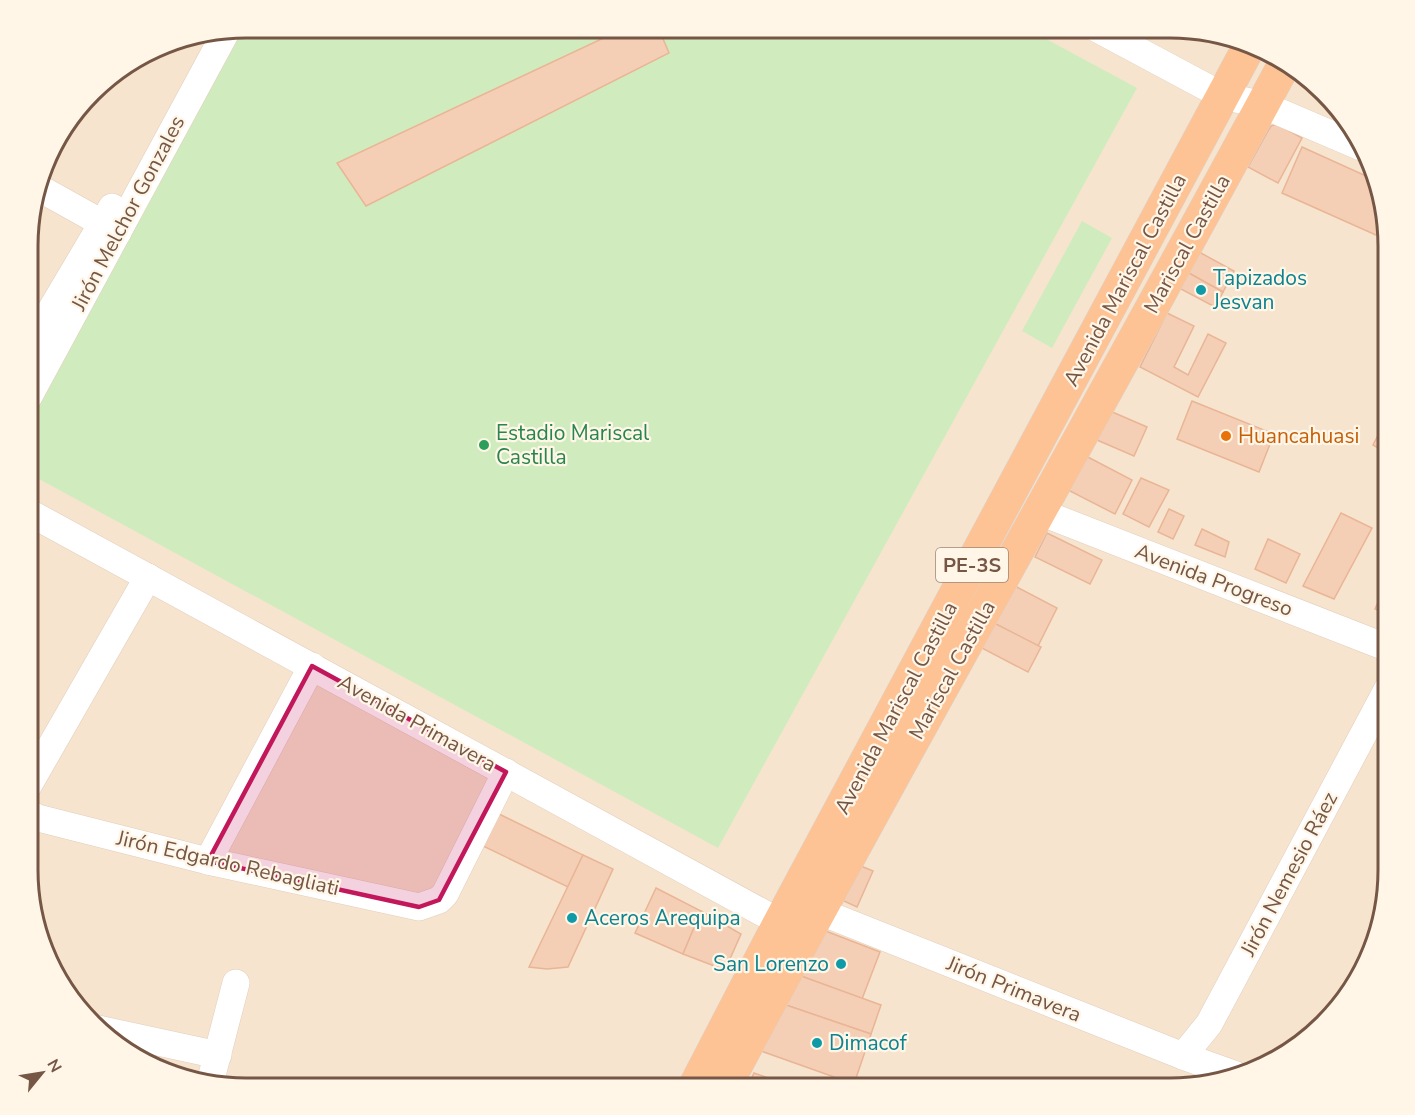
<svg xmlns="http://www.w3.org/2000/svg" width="1415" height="1115" font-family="'Nunito Sans',sans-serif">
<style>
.residential{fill:#f6e4ce}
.green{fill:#d0ecbe}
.building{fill:#f5cfb5;stroke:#e9b595;stroke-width:1.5}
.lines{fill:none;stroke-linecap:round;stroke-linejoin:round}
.minor-casing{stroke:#e3cebb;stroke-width:28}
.trunk-casing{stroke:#dbd3cf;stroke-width:34}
.minor{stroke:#fff;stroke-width:27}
.trunk{stroke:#fec394;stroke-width:33}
.marked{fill:#c2185b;fill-opacity:0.2;stroke:#c2185b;stroke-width:4.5;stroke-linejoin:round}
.culture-dot{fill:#0f9aa8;stroke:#fff6e8;stroke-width:2}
.food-dot{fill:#e8710a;stroke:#fff6e8;stroke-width:2}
.leisure-dot{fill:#2e9e5b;stroke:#fff6e8;stroke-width:2}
.labels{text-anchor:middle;stroke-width:4.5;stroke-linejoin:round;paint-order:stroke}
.shield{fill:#fff6e8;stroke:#9f8776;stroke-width:1.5}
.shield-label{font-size:20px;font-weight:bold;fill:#765745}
.street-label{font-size:21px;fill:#765745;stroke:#fff6e8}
.culture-label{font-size:21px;fill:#0d838f;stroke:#fff6e8;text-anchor:start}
.leisure-label{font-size:21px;fill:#27864d;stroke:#fff6e8;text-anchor:start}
.food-label{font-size:21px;fill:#c56008;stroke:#fff6e8;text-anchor:start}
.rim{fill:none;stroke:#765745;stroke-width:3}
</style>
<rect width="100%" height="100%" fill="#fef2e0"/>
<polygon class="residential" points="245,27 1183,27 1253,44 1314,81 1371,162 1388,245 1388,884 1371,953 1334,1014 1253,1071 1169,1088 232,1088 162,1071 101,1034 49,966 27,884 29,217 56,137 102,81 175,39"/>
<g class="green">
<polygon points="1024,27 1137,88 718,848 28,473 28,418 242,28"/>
<polygon points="1082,221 1112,238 1052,348 1022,331"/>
</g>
<g class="building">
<polygon points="627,27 658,27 669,53 366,206 337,163"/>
<polygon points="1277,124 1302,138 1278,183 1248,167 1268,131 1271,126"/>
<polygon points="1302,147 1375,180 1387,240 1282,193"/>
<polygon points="1199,252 1234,271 1223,292 1187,272"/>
<polygon points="1187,272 1223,292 1215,307 1179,288"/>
<polygon points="1167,313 1194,326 1174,367 1188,375 1208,334 1226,343 1198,397 1140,367"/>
<polygon points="1192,401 1274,434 1259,472 1177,439"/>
<polygon points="1110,411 1147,427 1134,456 1097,440"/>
<polygon points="1388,416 1388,454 1373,445"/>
<polygon points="1084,455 1132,480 1115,514 1066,489"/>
<polygon points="1141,478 1169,490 1149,527 1123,514"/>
<polygon points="1169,509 1184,516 1173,539 1158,532"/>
<polygon points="1341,513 1372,528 1334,599 1303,586"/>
<polygon points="1202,529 1229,542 1225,557 1195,545"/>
<polygon points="1047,533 1102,560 1090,584 1035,557"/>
<polygon points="1268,539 1300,554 1286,583 1255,569"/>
<polygon points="1388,580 1388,615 1375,609"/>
<polygon points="1009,583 1057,608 1038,646 990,621"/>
<polygon points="990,621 1041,647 1028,672 978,646"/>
<polygon points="499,814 583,855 568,887 483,846"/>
<polygon points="583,855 613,869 568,967 547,969 529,967"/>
<polygon points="851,862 873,871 857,907 835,897"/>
<polygon points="656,888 701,911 683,954 635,933"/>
<polygon points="701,911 741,934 725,970 683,954"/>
<polygon points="823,930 880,952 862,999 801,976"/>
<polygon points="801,976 881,1005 871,1034 786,1005"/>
<polygon points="786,1005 871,1034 854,1084 761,1051"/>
<polygon points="754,1073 797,1088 747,1088"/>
</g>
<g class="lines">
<defs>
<g id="minor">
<polyline points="1094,27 1223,96 1263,105 1361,147"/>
<polyline points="39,188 118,232"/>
<polyline points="29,347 112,207"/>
<polyline points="29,396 227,30"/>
<polyline points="28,512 796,931"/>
<polyline points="1040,512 1388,648"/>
<polyline points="28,786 148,577"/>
<polyline points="28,813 38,818 208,861 419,907 439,900 445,894 506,772"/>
<polyline points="208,861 312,666"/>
<polyline points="801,904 1183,1056 1236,1075"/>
<polyline points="98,1029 218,1055"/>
<polyline points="1183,1056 1209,1024 1388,688"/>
<polyline points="210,1083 236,983"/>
</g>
<g id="trunk">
<polyline points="694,1088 780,922 1251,43"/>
<path d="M724 1088C907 744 1101 406 1285 63"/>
</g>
</defs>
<use href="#minor" class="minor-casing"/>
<use href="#trunk" class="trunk-casing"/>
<use href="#minor" class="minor"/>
<use href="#trunk" class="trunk"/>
</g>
<path class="marked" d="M312 666 506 772 439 900 419 907 208 861Z"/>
<g class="culture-dot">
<circle cx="1201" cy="290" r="6"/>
<circle cx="572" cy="918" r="6"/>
<circle cx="841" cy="964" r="6"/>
<circle cx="817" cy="1043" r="6"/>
</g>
<circle class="food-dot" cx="1226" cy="436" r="6"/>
<circle class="leisure-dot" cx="484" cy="445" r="6"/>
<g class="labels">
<rect class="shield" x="936" y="548" width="72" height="34" rx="4.5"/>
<g class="shield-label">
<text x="972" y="572">PE-3S</text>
</g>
<g class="street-label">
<text transform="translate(128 213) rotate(-62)" y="7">Jirón Melchor Gonzales</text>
<text transform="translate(1187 244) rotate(-61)" y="7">Mariscal Castilla</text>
<text transform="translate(1125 280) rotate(-62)" y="7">Avenida Mariscal Castilla</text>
<text transform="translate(1214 580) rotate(21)" y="7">Avenida Progreso</text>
<text transform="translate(952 670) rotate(-61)" y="7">Mariscal Castilla</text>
<text transform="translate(896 708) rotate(-62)" y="7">Avenida Mariscal Castilla</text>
<text transform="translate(417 723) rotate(29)" y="7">Avenida Primavera</text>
<text transform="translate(228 863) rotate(13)" y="7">Jirón Edgardo Rebagliati</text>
<text transform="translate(1289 874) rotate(-62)" y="7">Jirón Nemesio Ráez</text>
<text transform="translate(1014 989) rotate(22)" y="7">Jirón Primavera</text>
</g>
<g class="culture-label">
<text x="1213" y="285">Tapizados<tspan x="1213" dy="24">Jesvan</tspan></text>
<text x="584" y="925">Aceros Arequipa</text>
<text x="829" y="971" text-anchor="end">San Lorenzo</text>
<text x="829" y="1050">Dimacof</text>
</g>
<g class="leisure-label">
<text x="496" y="440">Estadio Mariscal<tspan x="496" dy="24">Castilla</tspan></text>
</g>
<g class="food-label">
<text x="1238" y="443">Huancahuasi</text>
</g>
</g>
<path d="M0 0H1415V1115H0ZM246 38H1170A208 208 0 0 1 1378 246V870A208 208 0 0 1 1170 1078H246A208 208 0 0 1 38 870V246A208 208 0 0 1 246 38Z" fill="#fff6e8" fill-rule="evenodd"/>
<path class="rim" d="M246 38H1170A208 208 0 0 1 1378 246V870A208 208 0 0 1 1170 1078H246A208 208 0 0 1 38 870V246A208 208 0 0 1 246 38Z"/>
<g transform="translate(42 1073) rotate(60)" stroke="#fff6e8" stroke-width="4.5" paint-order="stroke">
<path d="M0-4.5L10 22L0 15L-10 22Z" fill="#765745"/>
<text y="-9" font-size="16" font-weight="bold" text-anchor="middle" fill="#765745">N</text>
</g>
</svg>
